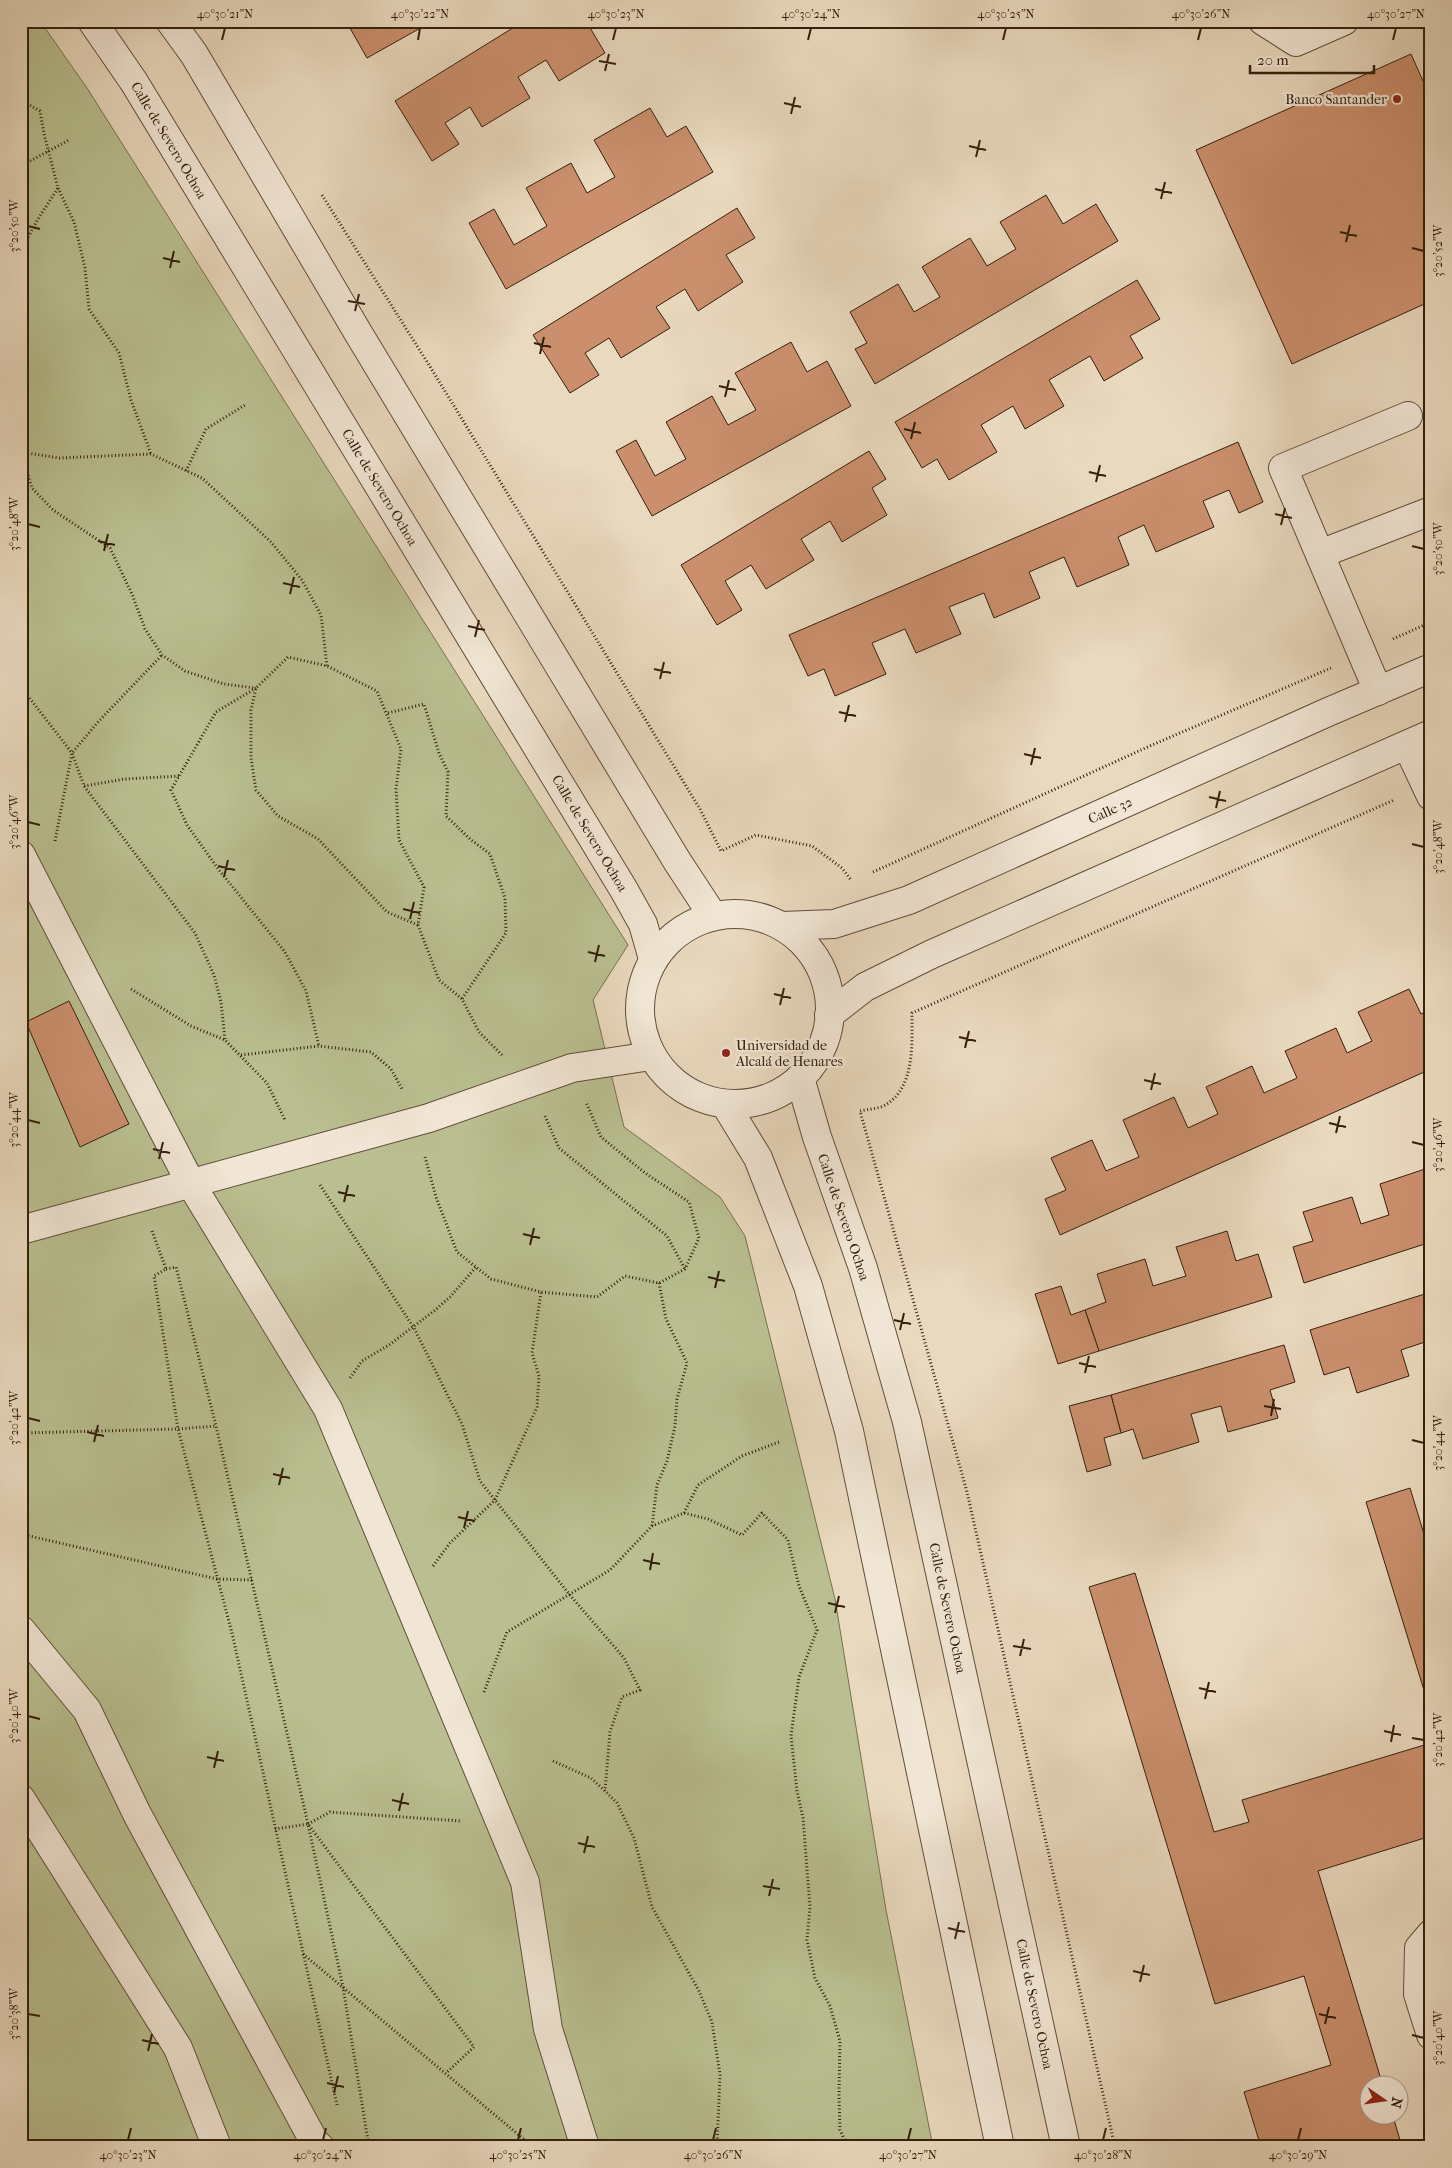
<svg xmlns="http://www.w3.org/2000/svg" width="1452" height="2168" font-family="'IM FELL French Canon',serif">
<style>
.green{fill:#b9bf90;stroke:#77704e}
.building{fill:#cb8f6d;stroke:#35200c}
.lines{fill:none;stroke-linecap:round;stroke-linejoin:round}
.minor-casing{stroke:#624e38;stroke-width:30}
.path{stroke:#35200c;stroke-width:3;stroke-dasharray:1 2.5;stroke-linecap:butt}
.minor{stroke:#f1e6d5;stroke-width:28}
.ticks{fill:none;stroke:#35200c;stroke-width:2}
.poi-dot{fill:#8f2418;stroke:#f1e6d5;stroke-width:2}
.labels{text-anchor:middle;stroke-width:4.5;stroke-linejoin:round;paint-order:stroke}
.poi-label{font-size:14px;fill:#35200c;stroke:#f1e6d5;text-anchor:end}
.street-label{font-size:14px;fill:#35200c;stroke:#f1e6d5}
.neatline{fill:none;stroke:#35200c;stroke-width:2}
.ticks-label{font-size:12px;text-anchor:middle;fill:#35200c}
</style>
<rect width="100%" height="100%" fill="#e9d9be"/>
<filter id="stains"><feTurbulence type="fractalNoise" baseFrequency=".004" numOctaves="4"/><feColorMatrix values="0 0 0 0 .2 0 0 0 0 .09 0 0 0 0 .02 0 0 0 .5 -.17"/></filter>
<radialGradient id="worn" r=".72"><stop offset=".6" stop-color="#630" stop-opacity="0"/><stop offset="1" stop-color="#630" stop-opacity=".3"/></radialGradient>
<polygon class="green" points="21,21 40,21 87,88 628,945 593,1000 624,1127 720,1197 745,1236 835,1599 886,1910 933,2147 21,2147"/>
<g class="building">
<polygon points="346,21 433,21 367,58"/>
<polygon points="524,21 596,21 589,26 605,53 559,81 546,60 518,77 530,98 482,127 470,107 445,123 459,144 432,161 395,101"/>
<polygon points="1411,54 1431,99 1431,301 1292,364 1196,150"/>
<polygon points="650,108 667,137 686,126 713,172 506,289 469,223 494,209 514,245 547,226 526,188 571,163 587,193 615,177 594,140"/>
<polygon points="1046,195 1063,224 1096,204 1118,241 875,384 855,349 867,343 850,312 898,284 914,312 940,297 922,267 970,238 987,266 1016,249 1000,222"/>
<polygon points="737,208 755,238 726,255 743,282 698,311 685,289 656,307 670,328 621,358 609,338 585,353 599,375 570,393 533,335"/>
<polygon points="1137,280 1160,319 1130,336 1143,358 1104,381 1090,356 1049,380 1064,406 1025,429 1013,406 981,425 997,452 949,480 937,459 922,468 895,422"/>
<polygon points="791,342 807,372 827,361 851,406 652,516 616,451 636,440 655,476 686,459 666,422 712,396 728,425 756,410 735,373"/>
<polygon points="1238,442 1263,502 1239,513 1229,490 1203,501 1214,527 1156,552 1144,525 1118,537 1129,565 1077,587 1064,557 1029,572 1040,598 994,618 984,593 949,607 961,634 916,653 905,629 872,643 886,674 835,696 824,669 808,676 789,635"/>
<polygon points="869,451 886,479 872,488 887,515 842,542 830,521 801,539 814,560 766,589 751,565 725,581 742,610 717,625 681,565"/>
<polygon points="1409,989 1421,1014 1431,1009 1431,1069 1060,1235 1045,1199 1066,1190 1051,1158 1092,1140 1106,1171 1139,1157 1123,1120 1174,1097 1188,1128 1218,1114 1206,1087 1252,1066 1264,1093 1297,1078 1285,1051 1336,1028 1347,1053 1372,1041 1358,1012"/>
<polygon points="69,1001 129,1124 80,1147 26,1022"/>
<polygon points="1431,1167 1431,1242 1304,1283 1293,1247 1313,1241 1303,1212 1352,1197 1361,1224 1389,1215 1380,1184"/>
<polygon points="1227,1231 1236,1261 1258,1254 1272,1297 1099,1351 1085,1310 1106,1302 1097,1274 1145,1259 1153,1286 1186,1276 1176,1247"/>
<polygon points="1061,1286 1071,1315 1085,1310 1099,1351 1058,1364 1035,1294"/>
<polygon points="1431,1292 1431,1340 1401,1350 1409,1376 1357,1393 1349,1367 1324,1375 1310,1330"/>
<polygon points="1284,1345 1295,1382 1270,1390 1278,1418 1228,1432 1221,1406 1191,1414 1199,1442 1143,1459 1133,1429 1121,1433 1111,1395"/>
<polygon points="1111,1395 1121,1433 1104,1438 1111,1465 1087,1472 1069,1406"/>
<polygon points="1410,1488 1431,1557 1431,1713 1366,1502"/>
<polygon points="1135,1573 1214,1832 1249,1822 1242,1800 1431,1743 1431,1836 1318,1871 1383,2086 1370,2086 1370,2116 1393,2116 1402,2147 1261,2147 1244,2092 1331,2065 1304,1976 1215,2004 1089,1587"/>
</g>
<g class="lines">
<defs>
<g id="minor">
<polyline points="92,21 134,82 624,890 643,924 653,959"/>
<polyline points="170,21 194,54 357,331 677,861 713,916"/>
<polyline points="1263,21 1296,42 1344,21"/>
<polyline points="1320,554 1431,511"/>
<polyline points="1378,691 1283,468 1408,416"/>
<polyline points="1407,745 1431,796"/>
<polyline points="21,855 191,1184 328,1409 525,1882 548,2029 585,2147"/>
<circle cx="735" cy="1009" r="95"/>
<polyline points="782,926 834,924 909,900 1328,712 1431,668"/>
<polyline points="829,1015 865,987 932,954 1431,734"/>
<polyline points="800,1078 817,1137 863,1268 907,1422 1066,2147"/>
<polyline points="725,1104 758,1158 808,1286 849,1431 1000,2147"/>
<polyline points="21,1230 429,1118 572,1068 651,1056"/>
<polyline points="21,1630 87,1710 137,1814 315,2143 320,2147"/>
<polyline points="21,1799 178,2048 217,2147"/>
<polyline points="1431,1934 1419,1948 1418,1994 1431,2035"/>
</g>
</defs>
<use href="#minor" class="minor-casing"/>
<g class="path">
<polyline points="21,100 40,111 44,134 58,188 38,219 21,250"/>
<polyline points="21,166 69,140"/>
<polyline points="58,188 74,222 85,268 89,309 119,353 131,400 151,454"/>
<polyline points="322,195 429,365 700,809 721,851 756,835 812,846 842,868 851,880"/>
<polyline points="21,452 59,458 151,454 202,478 271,542 302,580 321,615 327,666"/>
<polyline points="21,452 32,488 53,510 110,548 132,594 145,629 162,655 185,671 224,684 255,688"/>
<polyline points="186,471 206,429 245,405"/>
<polyline points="1393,639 1431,622"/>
<polyline points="21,687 72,753 84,786 195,933 214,975 221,1002 225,1040"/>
<polyline points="256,688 216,712 171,790 187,825 219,870 285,952 306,991 319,1046"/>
<polyline points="388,713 424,704 439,753 448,772 446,816 470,839 490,854 505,898 506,933 462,999"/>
<polyline points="84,786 125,779 180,776"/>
<polyline points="55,841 72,753 98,722 162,655"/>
<polyline points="873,872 1152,745 1331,668"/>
<polyline points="418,925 387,912 318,839 278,816 256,790 251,758 251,710 256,688 288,657 327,666 377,691 401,749 396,789 399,840 424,887 418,925 439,980 462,999 479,1032 502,1055"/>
<polyline points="131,989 191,1026 225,1040 267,1083 285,1120"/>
<polyline points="241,1055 319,1046 371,1052 391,1069 402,1089"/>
<polyline points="545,1116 559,1148 667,1236 685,1269"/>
<polyline points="425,1157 436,1197 457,1252 491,1279 541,1292 597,1297 625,1276 659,1283 685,1269 699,1238 689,1202 645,1173 601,1137 586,1102"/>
<polyline points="320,1185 414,1328 462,1424 480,1481 569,1594 624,1658 640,1690 622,1697 610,1732 605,1791"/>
<polyline points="152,1231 166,1269 154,1276 178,1429 232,1633 337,2105"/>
<polyline points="166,1269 176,1267 216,1426 308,1824 343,1987 369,2147"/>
<polyline points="350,1378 362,1361 389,1345 434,1311 450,1297 476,1267"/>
<polyline points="21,1433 178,1429 216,1426"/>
<polyline points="684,1513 698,1485 742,1456 779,1442"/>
<polyline points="652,1526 657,1485 667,1461 675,1426 677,1399 687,1363 666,1319 659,1283"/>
<polyline points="25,1535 217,1579 252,1580"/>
<polyline points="433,1566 450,1543 495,1500 537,1407 539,1376 532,1353 541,1292"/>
<polyline points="484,1692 507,1632 610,1570 652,1526 684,1513 708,1519 742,1535 762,1513 788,1540 799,1586 817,1630 799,1677 791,1736 797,1791 803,1818 810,1907 807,1940 815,1978 830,2006 840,2041 839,2095 840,2130 848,2147"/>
<polyline points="553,1761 591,1778 605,1791 617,1803 634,1838 652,1907 699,1991 712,2022 720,2075 717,2147"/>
<polyline points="308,1824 330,1812 461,1821"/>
<polyline points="275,1829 308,1824 474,2047 446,2073"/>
<polyline points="303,1954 533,2147"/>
<polyline points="539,2147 547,2142"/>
<path d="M1115 2147 967 1492 860 1111C868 1109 880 1109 887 1104 915 1086 912 1043 912 1013L1394 800"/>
</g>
<use href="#minor" class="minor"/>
</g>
<path class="ticks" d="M222 40 225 28M418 40 420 28M613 40 616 28M808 40 811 28M1003 40 1006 28M1198 40 1201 28M1393 40 1396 28M599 61 616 64M605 71 609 54M784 103 801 107M791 114 795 97M969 146 986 150M976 157 980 140M1155 189 1172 193M1161 199 1165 182M28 226 40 229M1340 232 1357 236M1346 242 1350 225M1412 248 1424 251M163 258 180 262M170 268 174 251M348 301 365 304M355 311 359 294M534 343 551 347M540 354 544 337M719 386 736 390M725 397 729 380M904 429 921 433M911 439 915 422M1089 472 1106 476M1096 482 1100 465M1275 514 1292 518M28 524 40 527M1281 525 1285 508M98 541 115 545M1412 546 1424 549M104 551 108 534M283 583 300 587M290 594 294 577M468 626 485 630M475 637 479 620M654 669 671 673M660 679 664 662M839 712 856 716M845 722 849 705M1024 754 1041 758M1031 765 1035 748M1209 797 1226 801M1216 808 1220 791M28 822 40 825M1412 844 1424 847M218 866 235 870M224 877 228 860M403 909 420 913M410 919 414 902M588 952 605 956M595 962 599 945M774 994 791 998M780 1005 784 988M959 1037 976 1041M965 1048 969 1031M1144 1080 1161 1084M1151 1090 1155 1073M28 1120 40 1123M1329 1123 1346 1127M1336 1133 1340 1116M1412 1142 1424 1145M153 1149 170 1153M159 1159 163 1142M338 1192 355 1196M344 1202 348 1185M523 1234 540 1238M530 1245 534 1228M708 1277 725 1281M715 1288 719 1271M894 1320 911 1324M900 1330 904 1313M1079 1363 1096 1367M1085 1373 1089 1356M1264 1406 1281 1409M1271 1416 1274 1399M28 1418 40 1421M87 1432 104 1436M1412 1440 1424 1443M94 1442 98 1425M273 1474 290 1478M279 1485 283 1468M458 1517 475 1521M464 1528 468 1511M643 1560 660 1564M650 1570 653 1553M828 1603 845 1607M835 1613 839 1596M1013 1646 1031 1649M1020 1656 1024 1639M1199 1688 1216 1692M1205 1699 1209 1682M28 1716 40 1719M1384 1731 1401 1735M1412 1738 1424 1740M1391 1742 1394 1725M207 1757 224 1761M214 1768 218 1751M392 1800 409 1804M399 1811 403 1793M578 1843 595 1847M584 1853 588 1836M763 1886 780 1889M769 1896 773 1879M948 1928 965 1932M955 1939 959 1922M1133 1971 1150 1975M1140 1982 1144 1965M28 2014 40 2016M1319 2014 1336 2018M1325 2024 1329 2007M1412 2035 1424 2038M142 2040 159 2044M148 2051 152 2034M327 2083 344 2087M334 2093 338 2076M128 2140 131 2128M323 2140 326 2128M518 2140 521 2128M713 2140 716 2128M908 2140 911 2128M1103 2140 1106 2128M1298 2140 1301 2128"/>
<g class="poi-dot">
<circle cx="1397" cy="99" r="5"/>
<circle cx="726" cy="1053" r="5"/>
</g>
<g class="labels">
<g class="poi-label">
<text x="1387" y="104">Banco Santander</text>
<text x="736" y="1050" text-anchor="start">Universidad de<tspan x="736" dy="16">Alcalá de Henares</tspan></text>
</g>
<g class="street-label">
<text transform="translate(169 140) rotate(59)" y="5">Calle de Severo Ochoa</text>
<text transform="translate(380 487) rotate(59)" y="5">Calle de Severo Ochoa</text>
<text transform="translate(1110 810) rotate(-24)" y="5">Calle 32</text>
<text transform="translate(590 833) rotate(59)" y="5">Calle de Severo Ochoa</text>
<text transform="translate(844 1217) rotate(71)" y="5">Calle de Severo Ochoa</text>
<text transform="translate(948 1608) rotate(78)" y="5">Calle de Severo Ochoa</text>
<text transform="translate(1035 2004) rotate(78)" y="5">Calle de Severo Ochoa</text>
</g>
</g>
<rect width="1452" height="2168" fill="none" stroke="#e9d9be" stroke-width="55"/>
<g transform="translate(1384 2100) rotate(103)"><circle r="24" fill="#f1e6d5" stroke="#a69785"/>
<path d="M0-4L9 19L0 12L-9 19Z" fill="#8f2418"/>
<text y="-8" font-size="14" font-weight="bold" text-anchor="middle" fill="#35200c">N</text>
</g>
<path d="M1250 65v8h124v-8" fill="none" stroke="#35200c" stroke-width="2.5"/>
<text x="1257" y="65" font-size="15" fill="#35200c" stroke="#f1e6d5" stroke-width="4" paint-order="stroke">20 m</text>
<rect x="28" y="28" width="1396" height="2112" class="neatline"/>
<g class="ticks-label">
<text x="225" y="18">40°30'21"N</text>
<text x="420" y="18">40°30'22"N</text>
<text x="616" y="18">40°30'23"N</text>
<text x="811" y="18">40°30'24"N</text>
<text x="1006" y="18">40°30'25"N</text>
<text x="1201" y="18">40°30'26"N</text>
<text x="1396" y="18">40°30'27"N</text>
<text transform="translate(14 226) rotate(-90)" y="4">3°20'50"W</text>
<text transform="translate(1438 251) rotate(-90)" y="4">3°20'52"W</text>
<text transform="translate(14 524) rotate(-90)" y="4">3°20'48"W</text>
<text transform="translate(1438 549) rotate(-90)" y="4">3°20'50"W</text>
<text transform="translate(14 822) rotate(-90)" y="4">3°20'46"W</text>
<text transform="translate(1438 847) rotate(-90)" y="4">3°20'48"W</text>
<text transform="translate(14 1120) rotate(-90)" y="4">3°20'44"W</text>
<text transform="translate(1438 1145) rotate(-90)" y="4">3°20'46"W</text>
<text transform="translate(14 1418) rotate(-90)" y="4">3°20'42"W</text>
<text transform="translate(1438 1443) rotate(-90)" y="4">3°20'44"W</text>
<text transform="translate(14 1716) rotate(-90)" y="4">3°20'40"W</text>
<text transform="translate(1438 1740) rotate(-90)" y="4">3°20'42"W</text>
<text transform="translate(14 2014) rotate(-90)" y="4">3°20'38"W</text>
<text transform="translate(1438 2038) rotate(-90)" y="4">3°20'40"W</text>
<text x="128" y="2159">40°30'23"N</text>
<text x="323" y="2159">40°30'24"N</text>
<text x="518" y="2159">40°30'25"N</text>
<text x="713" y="2159">40°30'26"N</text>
<text x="908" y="2159">40°30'27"N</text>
<text x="1103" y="2159">40°30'28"N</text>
<text x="1298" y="2159">40°30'29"N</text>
</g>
<rect width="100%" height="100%" filter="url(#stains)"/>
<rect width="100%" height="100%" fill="url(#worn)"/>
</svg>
